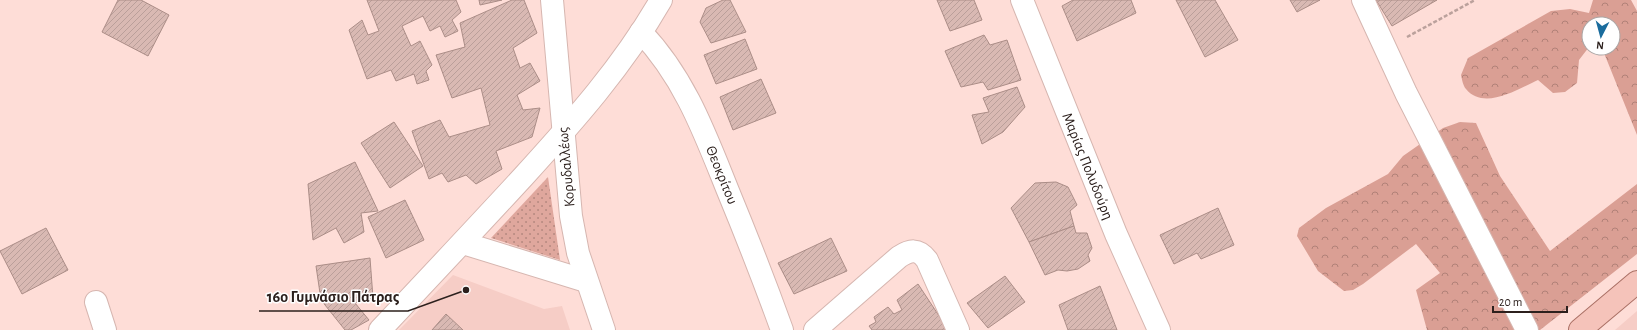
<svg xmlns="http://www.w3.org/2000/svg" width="1637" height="330" font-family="'Alegreya Sans',sans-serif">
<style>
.built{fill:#f6cdc6}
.forest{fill:url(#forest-crowns)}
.park{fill:url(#park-dots)}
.building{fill:url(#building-hatch);stroke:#ab8d87}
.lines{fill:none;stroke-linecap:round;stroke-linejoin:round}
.minor-casing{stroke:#d6b6b0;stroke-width:24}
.major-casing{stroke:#aa7065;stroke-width:24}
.path{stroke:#bba19c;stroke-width:2.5;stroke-dasharray:4 2;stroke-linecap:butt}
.minor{stroke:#fff;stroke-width:22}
.major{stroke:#f5c3ba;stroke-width:22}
.labels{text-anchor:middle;stroke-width:3;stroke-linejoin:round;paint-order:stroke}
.street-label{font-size:15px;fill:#2c201d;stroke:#fff}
.leader{fill:none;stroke:#2c201d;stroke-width:1.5}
.callout-dot{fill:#2c201d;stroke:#fff;stroke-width:1.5}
.callout-label{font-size:16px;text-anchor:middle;font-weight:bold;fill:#2c201d;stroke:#fff;stroke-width:3;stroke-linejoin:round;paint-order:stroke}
</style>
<defs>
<pattern id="forest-crowns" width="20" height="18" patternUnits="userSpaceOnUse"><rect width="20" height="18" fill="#da9f94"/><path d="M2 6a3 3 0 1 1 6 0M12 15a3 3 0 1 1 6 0" fill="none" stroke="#b18178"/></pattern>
<pattern id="park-dots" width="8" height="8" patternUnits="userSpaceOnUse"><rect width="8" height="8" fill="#dfa79d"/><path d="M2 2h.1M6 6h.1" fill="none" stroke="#b5887f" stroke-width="1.8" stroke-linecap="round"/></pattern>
<pattern id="building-hatch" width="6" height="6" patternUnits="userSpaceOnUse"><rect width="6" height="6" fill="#d9b9b3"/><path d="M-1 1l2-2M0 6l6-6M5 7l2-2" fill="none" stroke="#ba9f9a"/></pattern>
</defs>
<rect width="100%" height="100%" fill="#feddd7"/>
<g class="built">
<polygon points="453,275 544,309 562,306 570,330 399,330"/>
<polygon points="1637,311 1637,330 1615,330"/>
</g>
<g class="forest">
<path d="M1593 0H1631L1637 11V135L1602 48H1613V24H1589V47L1579 60 1577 83 1565 92 1553 93 1538 80C1518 89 1484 111 1466 89 1463 86 1462 79 1461 75L1468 58 1551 11 1570 9 1589 13Z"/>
<polygon points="1460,122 1476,123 1500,176 1550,251 1637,184 1637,254 1540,330 1427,330 1416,290 1440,273 1416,244 1363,284 1353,290 1344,291 1318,271 1297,236 1299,228 1326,208 1388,174 1403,156 1443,128"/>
</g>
<polygon class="park" points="548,177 560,260 491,238"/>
<g class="building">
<polygon points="118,0 141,0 169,15 148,56 102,32"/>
<polygon points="367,0 456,0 461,12 452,20 458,31 445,37 440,26 430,31 423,16 402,26 411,46 420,41 432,65 426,71 429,80 417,84 414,74 396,81 391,70 367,79 349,30 362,20 368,35 379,31"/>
<polygon points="479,0 502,0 480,5"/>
<polygon points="512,0 524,0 537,33 513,48 520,68 530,63 540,81 517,95 523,110 540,108 532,137 496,151 502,169 476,184 466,175 448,182 442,173 429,179 412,131 440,120 449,137 490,125 481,88 452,98 436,55 465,47 460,23"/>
<polygon points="723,0 730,0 746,32 711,43 700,22 706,8"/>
<polygon points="937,0 974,0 982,20 950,31"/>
<polygon points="1073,0 1131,0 1136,13 1077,41 1062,6"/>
<polygon points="1176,0 1215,0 1238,40 1205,57"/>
<polygon points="1290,0 1320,0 1297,12"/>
<polygon points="1376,0 1437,0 1392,26"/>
<polygon points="984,35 990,45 1007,40 1021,80 988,90 983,82 961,87 945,51"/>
<polygon points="745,39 757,69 716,84 704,55"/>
<polygon points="761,79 776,113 733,130 720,97"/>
<polygon points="1017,87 1025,107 1003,132 982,144 972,115 989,112 983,98"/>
<polygon points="394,122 423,166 390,188 361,143"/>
<polygon points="355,162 378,211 361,213 364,232 344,243 336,228 313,240 308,184"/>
<polygon points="1056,182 1068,187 1077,205 1070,211 1074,226 1029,242 1011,208 1035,183"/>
<polygon points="405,200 424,240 386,258 368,217"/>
<polygon points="1218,208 1234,245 1201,259 1197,253 1174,264 1160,235"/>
<polygon points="1074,226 1076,233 1087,233 1092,248 1088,255 1090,261 1078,269 1067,271 1058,270 1045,275 1029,242"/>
<polygon points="46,228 68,270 22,294 0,251"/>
<polygon points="831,238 847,271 794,294 778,263"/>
<polygon points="370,258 373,298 355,303 369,320 351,330 345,330 321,300 316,266"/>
<polygon points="1005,276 1025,302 988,328 967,303"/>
<polygon points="918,284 947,328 945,330 872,330 869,326 876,322 874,317 888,307 894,314 902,310 897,300"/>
<polygon points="1100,286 1117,330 1068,330 1059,305"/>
<polygon points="446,314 463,330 432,330"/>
</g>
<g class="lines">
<defs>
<g id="minor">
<polyline points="552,0 571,216 578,253 604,330"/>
<polyline points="1022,0 1116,234 1159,330"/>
<polyline points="1363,0 1406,93 1527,330"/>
<path d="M641 32C685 78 705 134 728 191 747 237 765 283 782 330"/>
<polyline points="463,243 586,281"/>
<polyline points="96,302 105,330"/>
<path d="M380 330C428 279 476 228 523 177 574 121 623 66 661 0"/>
<path d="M815 330 899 257C910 250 918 248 927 260L958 330"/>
</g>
<polyline id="major" points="1580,330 1637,282"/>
</defs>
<use href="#minor" class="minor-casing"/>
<use href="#major" class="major-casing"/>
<polyline class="path" points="1407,37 1475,0"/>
<use href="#minor" class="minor"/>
<use href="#major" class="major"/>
</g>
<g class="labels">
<g class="street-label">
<text transform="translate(1088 166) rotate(68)" y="5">Μαρίας Πολυδούρη</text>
<text transform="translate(566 167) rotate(-95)" y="5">Κορυδαλλέως</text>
<text transform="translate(722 175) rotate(68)" y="5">Θεοκρίτου</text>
</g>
</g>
<path class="leader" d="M466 290L408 311H259"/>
<circle class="callout-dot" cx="466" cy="290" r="4"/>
<g class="callout-label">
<text x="333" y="302">16ο Γυμνάσιο Πάτρας</text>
</g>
<g transform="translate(1601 36) rotate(186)"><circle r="19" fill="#ffffff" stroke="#aba6a5"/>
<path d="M0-3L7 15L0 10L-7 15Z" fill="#1a6c9d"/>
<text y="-6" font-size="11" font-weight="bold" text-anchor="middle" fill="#2c201d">N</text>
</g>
<path d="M1493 306v6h74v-6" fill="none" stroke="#2c201d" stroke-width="2"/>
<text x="1499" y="306" font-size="12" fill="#2c201d" stroke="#ffffff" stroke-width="3" paint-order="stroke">20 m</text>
</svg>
